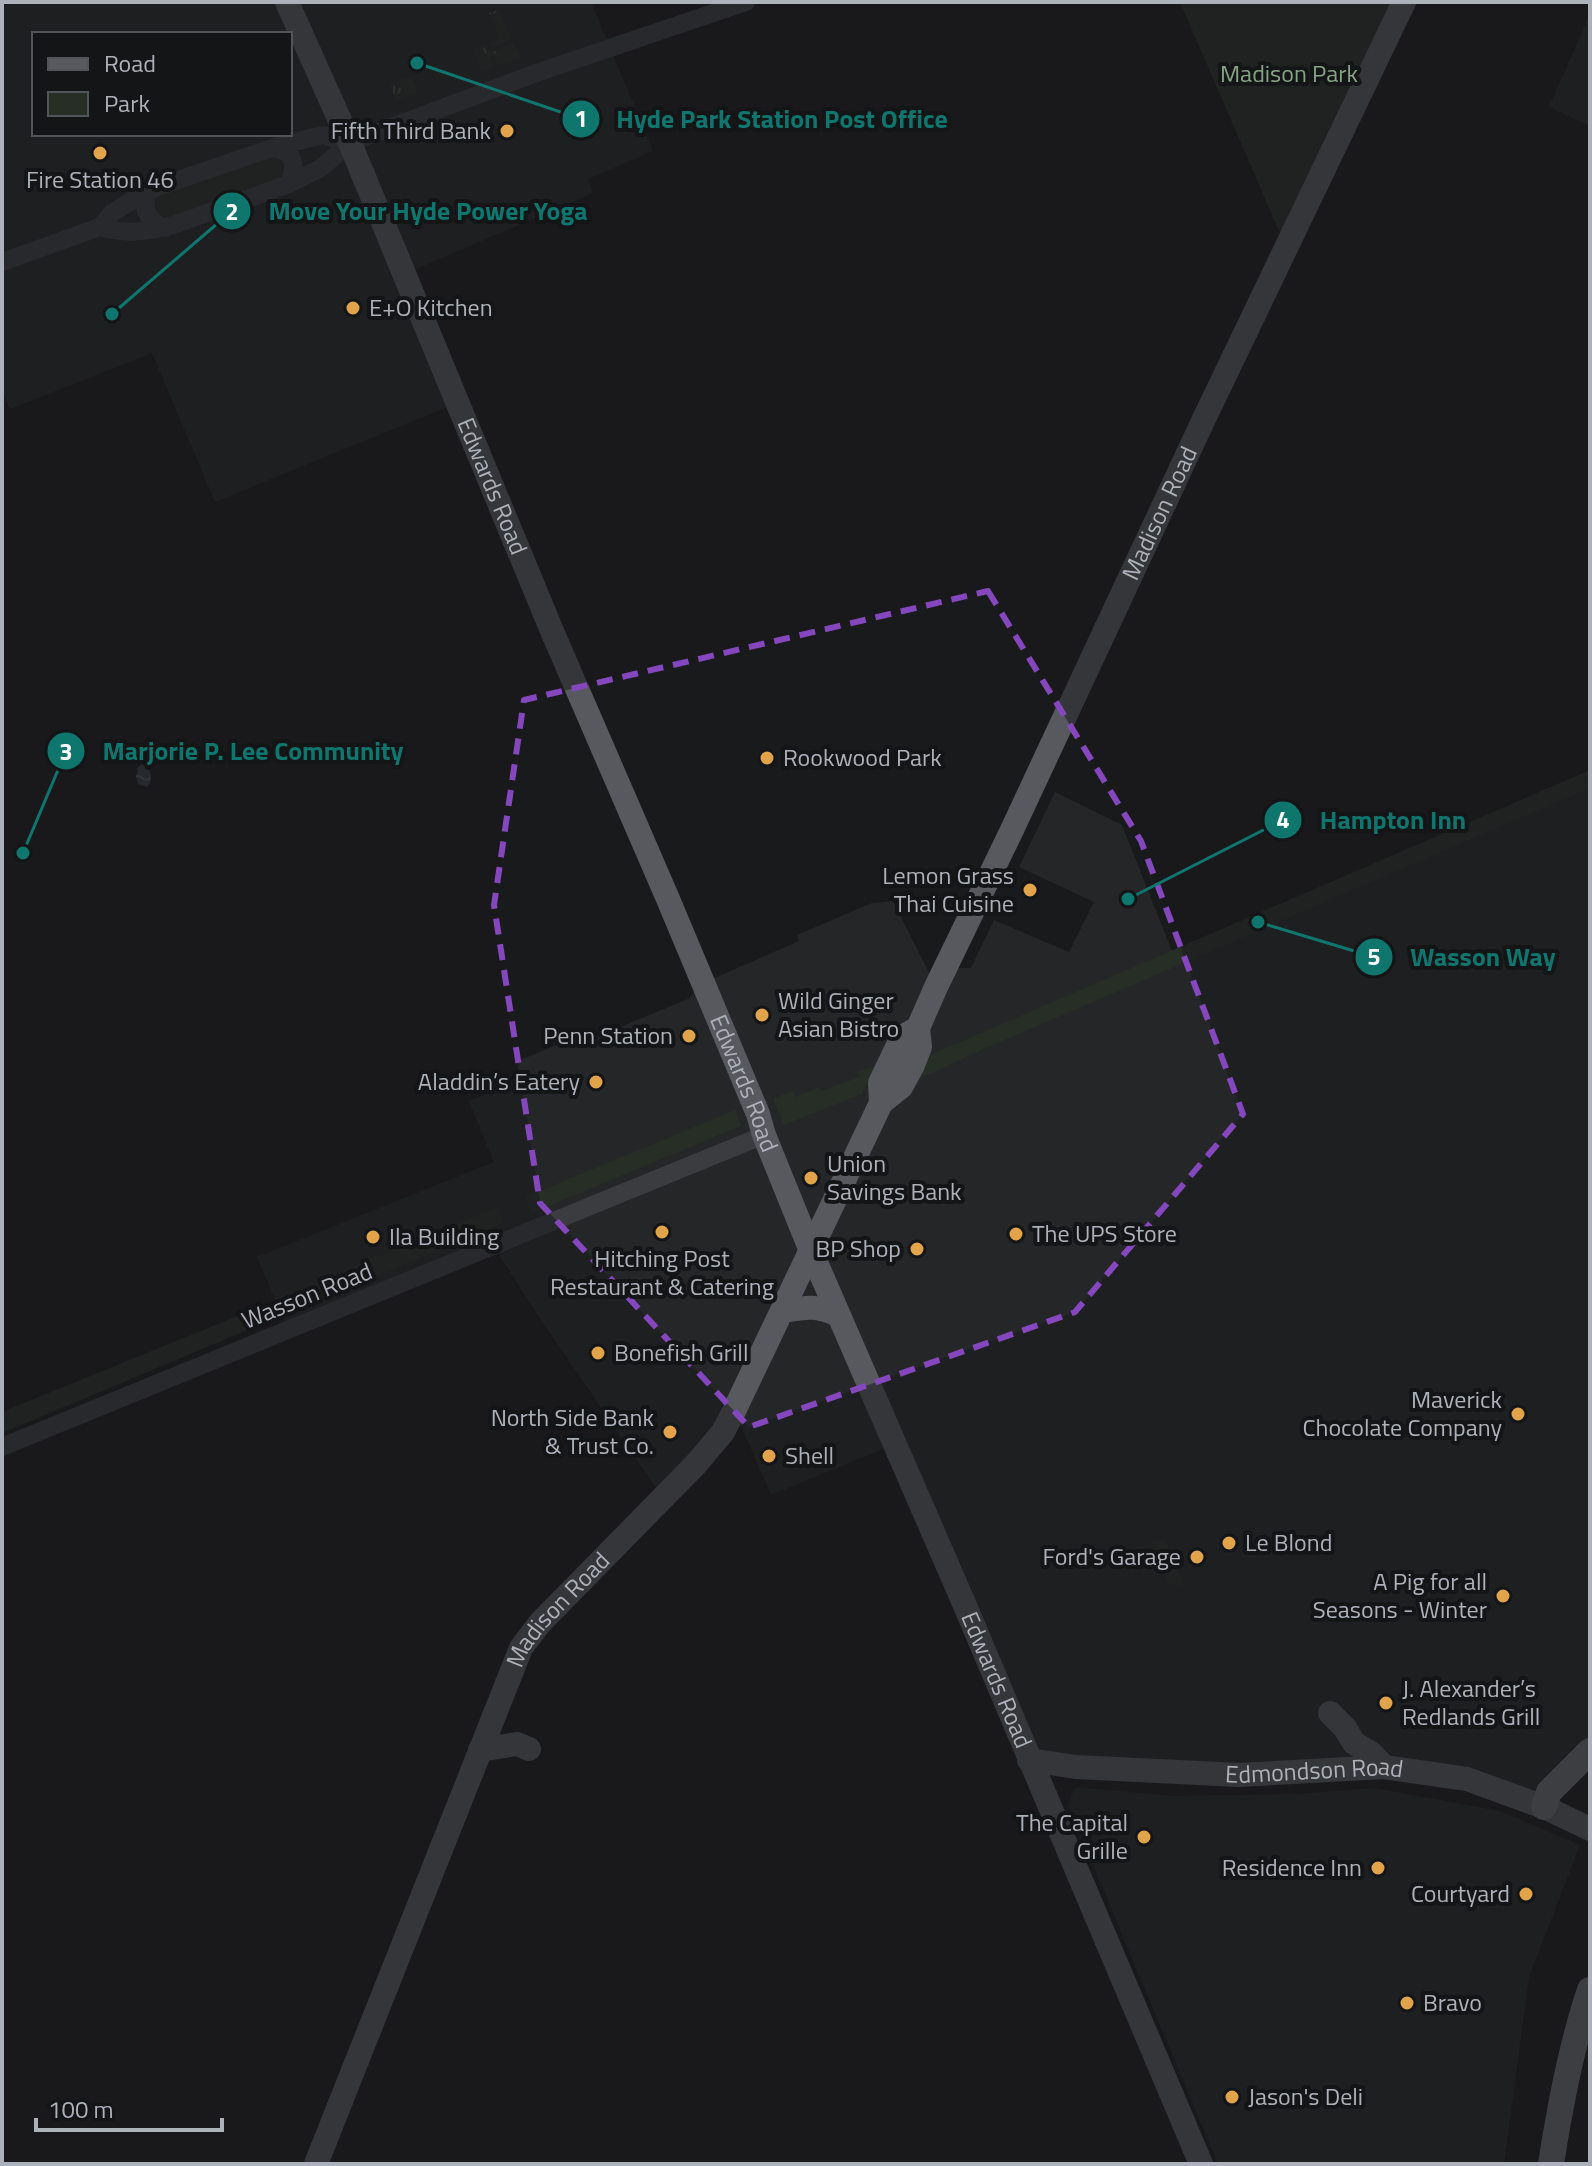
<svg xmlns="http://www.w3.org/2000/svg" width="1592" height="2166" font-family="'Titillium Web',sans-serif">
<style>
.built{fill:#252628;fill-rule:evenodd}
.grass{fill:url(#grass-tufts)}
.park{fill:#262e26}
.water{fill:url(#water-ripples)}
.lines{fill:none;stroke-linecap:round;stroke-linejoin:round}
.minor{stroke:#3b3c40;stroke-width:18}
.major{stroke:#57595f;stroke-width:24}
.highway{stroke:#676a71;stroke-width:26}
.marked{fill:none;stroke:#8547be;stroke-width:6;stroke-dasharray:16 10;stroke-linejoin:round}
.poi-dot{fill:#e2a44a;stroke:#141516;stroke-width:3}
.labels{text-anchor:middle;stroke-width:8;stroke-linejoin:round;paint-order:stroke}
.park-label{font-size:24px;fill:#86a386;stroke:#141516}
.poi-label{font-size:24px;fill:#adb2ba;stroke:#141516;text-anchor:end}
.street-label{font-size:24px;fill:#adb2ba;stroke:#141516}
.leader{fill:none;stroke:#0f766e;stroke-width:3}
.callout-dot{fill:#0f766e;stroke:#141516;stroke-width:3}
.mark-label{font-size:24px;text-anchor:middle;font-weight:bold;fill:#fff}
.callout-label{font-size:26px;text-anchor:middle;font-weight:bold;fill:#0f766e;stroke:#141516;stroke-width:8;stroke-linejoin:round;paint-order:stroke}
</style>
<defs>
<pattern id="grass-tufts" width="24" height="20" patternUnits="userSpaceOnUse" patternTransform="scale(2)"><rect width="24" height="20" fill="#262e26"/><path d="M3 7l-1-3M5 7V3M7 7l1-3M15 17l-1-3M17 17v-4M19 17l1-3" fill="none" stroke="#434a43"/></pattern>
<pattern id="water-ripples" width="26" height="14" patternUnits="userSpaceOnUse" patternTransform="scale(2)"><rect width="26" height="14" fill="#343d43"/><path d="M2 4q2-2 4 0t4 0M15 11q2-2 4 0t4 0" fill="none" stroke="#4f575c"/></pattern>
</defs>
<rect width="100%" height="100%" fill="#191a1b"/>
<g class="built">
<path d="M2 2H591L653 151 588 179 593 193 404 274 457 403 215 502 152 353 10 409 2 392ZM34 34H290V134H34Z"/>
<polygon points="1590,14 1590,126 1549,107"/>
<polygon points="1590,783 1590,1751 1544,1807 1467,1779 1029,1760 895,1444 771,1495 735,1412 663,1498 537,1314 493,1245 288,1330 257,1257 494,1162 469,1101 522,1080 515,1062 581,1035 584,1042 688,999 703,983 799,941 797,935 872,903 893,901 936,986 945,968 971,968 994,920 1069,952 1094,902 1019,867 1055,792 1122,825 1174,956"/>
<polygon points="1075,1787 1173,1796 1298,1794 1374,1788 1500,1811 1580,1845 1529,1977 1504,2164 1218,2164 1068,1805"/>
</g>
<g class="grass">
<polygon points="499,9 511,40 492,48 490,42 500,38 489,13"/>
<polygon points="513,43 520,58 498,65 493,52"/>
<polygon points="486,44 494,66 481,71 474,49"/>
<polygon points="411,76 418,92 395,101 389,84"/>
<polygon points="1164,1538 1184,1586 1168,1583 1151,1543"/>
</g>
<g class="park">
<polygon points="1180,2 1404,2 1287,247 1276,224"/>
<polygon points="280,155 287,165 281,178 163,220 152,211 154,199 159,195"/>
<polygon points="1590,770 1590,788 986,1048 919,1079 930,1055"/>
<polygon points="875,1066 862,1094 784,1125 773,1099 792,1091 796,1097 818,1087 821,1091 859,1077 857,1072"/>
<polygon points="735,1110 741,1126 532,1213 525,1197"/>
<polygon points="498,1207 504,1223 295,1310 287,1294"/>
<polygon points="262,1306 269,1321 2,1433 2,1412"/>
</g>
<path class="water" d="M143 764C150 767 151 774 151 781L147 787 138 784 136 776 138 771 137 768Z"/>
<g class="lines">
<g class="minor">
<path d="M273 148C296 151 296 165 289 184"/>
<path d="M149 190C141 210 146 219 165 228"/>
<path d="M100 227C125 235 151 232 176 224L289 184 321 168 350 143 370 135 542 71 746 2"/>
<polyline points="2,262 100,227 112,213 149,190 281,145 315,137 323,135 350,143"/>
<polyline points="2,1447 764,1135"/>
</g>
<g class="major">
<path id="s1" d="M287 2 350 143 552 631 668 899 758 1114 764 1135 811 1251 966 1608 1201 2164"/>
<polyline points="881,1103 880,1083 902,1037 918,1028"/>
<path d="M783 1311C807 1307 816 1305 838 1315"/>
<polyline points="1330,1713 1345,1728 1354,1743 1371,1753 1384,1767"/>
<polyline points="480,1750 517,1744 529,1749"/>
<path id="s2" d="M1029 1760 1076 1767 1239 1775 1384 1767 1467 1779 1544 1807 1590 1829"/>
<path id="s3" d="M316 2164 521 1648 540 1623 697 1463 723 1432 734 1411 881 1103 901 1087 913 1065 920 1047 918 1028 936 987 1011 832 1203 421 1404 2"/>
</g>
<g class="highway">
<polyline points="1544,1807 1549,1792 1590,1751"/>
<path d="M1551 2164C1560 2106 1571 2046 1590 1990"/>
</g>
</g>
<path d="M0 0H1592V2166H0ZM988 591 1141 841 1243 1114 1075 1312 749 1427 540 1203 494 905 524 700Z" fill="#191a1b" fill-opacity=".55" fill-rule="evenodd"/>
<path class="marked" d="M988 591 1141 841 1243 1114 1075 1312 749 1427 540 1203 494 905 524 700Z"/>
<g class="poi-dot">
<circle cx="507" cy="131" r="8"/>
<circle cx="100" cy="153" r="8"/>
<circle cx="353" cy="308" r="8"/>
<circle cx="767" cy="758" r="8"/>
<circle cx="1030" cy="890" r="8"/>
<circle cx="762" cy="1015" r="8"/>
<circle cx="689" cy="1036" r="8"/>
<circle cx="596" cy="1082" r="8"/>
<circle cx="811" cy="1178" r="8"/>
<circle cx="662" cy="1232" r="8"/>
<circle cx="1016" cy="1234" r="8"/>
<circle cx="373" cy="1237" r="8"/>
<circle cx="917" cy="1249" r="8"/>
<circle cx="598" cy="1353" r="8"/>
<circle cx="1518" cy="1414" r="8"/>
<circle cx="670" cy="1432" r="8"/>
<circle cx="769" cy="1456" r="8"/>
<circle cx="1229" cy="1543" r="8"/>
<circle cx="1197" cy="1557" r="8"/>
<circle cx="1503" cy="1596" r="8"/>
<circle cx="1386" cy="1703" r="8"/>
<circle cx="1144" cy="1837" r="8"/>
<circle cx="1378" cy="1868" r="8"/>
<circle cx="1526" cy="1894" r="8"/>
<circle cx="1407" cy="2003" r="8"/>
<circle cx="1232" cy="2097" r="8"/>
</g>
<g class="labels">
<g class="park-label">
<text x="1289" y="82">Madison Park</text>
</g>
<g class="poi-label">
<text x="491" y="139">Fifth Third Bank</text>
<text x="100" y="188" text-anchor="middle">Fire Station 46</text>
<text x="369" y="316" text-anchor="start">E+O Kitchen</text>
<text x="783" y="766" text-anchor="start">Rookwood Park</text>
<text x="1014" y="884">Lemon Grass<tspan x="1014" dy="28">Thai Cuisine</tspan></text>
<text x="778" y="1009" text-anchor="start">Wild Ginger<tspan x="778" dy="28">Asian Bistro</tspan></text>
<text x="673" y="1044">Penn Station</text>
<text x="580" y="1090">Aladdin’s Eatery</text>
<text x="827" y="1172" text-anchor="start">Union<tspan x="827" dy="28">Savings Bank</tspan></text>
<text x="1032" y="1242" text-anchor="start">The UPS Store</text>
<text x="389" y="1245" text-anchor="start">Ila Building</text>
<text x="901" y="1257">BP Shop</text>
<text x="662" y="1267" text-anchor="middle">Hitching Post<tspan x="662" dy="28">Restaurant &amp; Catering</tspan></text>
<text x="614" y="1361" text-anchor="start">Bonefish Grill</text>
<text x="1502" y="1408">Maverick<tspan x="1502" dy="28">Chocolate Company</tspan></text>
<text x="654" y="1426">North Side Bank<tspan x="654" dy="28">&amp; Trust Co.</tspan></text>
<text x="785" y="1464" text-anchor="start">Shell</text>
<text x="1245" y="1551" text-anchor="start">Le Blond</text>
<text x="1181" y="1565">Ford's Garage</text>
<text x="1487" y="1590">A Pig for all<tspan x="1487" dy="28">Seasons - Winter</tspan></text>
<text x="1402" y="1697" text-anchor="start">J. Alexander’s<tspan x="1402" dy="28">Redlands Grill</tspan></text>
<text x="1128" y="1831">The Capital<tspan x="1128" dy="28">Grille</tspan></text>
<text x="1362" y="1876">Residence Inn</text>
<text x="1510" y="1902">Courtyard</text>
<text x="1423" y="2011" text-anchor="start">Bravo</text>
<text x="1248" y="2105" text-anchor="start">Jason's Deli</text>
</g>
<g class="street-label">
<text dy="8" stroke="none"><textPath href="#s1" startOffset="526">Edwards Road</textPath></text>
<text dy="8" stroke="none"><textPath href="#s3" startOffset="1874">Madison Road</textPath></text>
<text dy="8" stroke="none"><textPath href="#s1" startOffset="1174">Edwards Road</textPath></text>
<text transform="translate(307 1296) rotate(-22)" y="8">Wasson Road</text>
<text dy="8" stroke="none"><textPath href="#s3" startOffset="608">Madison Road</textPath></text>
<text dy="8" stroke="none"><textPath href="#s1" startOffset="1822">Edwards Road</textPath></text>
<text dy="8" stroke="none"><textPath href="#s2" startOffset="286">Edmondson Road</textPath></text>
</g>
</g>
<path class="leader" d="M417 63L581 119M112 314L232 211M23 853L66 751M1128 899L1283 820M1258 922L1374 957"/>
<g class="callout-dot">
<circle cx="417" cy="63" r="8"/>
<circle cx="112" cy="314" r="8"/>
<circle cx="23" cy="853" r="8"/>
<circle cx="1128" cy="899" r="8"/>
<circle cx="1258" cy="922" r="8"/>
<circle cx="581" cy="119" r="20"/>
<circle cx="232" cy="211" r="20"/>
<circle cx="66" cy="751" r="20"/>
<circle cx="1283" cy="820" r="20"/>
<circle cx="1374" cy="957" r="20"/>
</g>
<g class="mark-label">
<text x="581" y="127">1</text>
<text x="232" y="220">2</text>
<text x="66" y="760">3</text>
<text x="1283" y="828">4</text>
<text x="1374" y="965">5</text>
</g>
<g class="callout-label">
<text x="782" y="128">Hyde Park Station Post Office</text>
<text x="428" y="220">Move Your Hyde Power Yoga</text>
<text x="253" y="760">Marjorie P. Lee Community</text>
<text x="1393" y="829">Hampton Inn</text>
<text x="1483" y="966">Wasson Way</text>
</g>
<rect width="1592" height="2166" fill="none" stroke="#adb2ba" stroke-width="8"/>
<rect x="32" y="32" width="260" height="104" fill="#141516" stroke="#515458" stroke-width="2"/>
<rect x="48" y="58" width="40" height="12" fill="#57595f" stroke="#515458" stroke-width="2"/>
<text x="104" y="72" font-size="24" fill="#adb2ba">Road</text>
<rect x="48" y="92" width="40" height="24" fill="#262e26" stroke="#515458" stroke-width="2"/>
<text x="104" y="112" font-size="24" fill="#adb2ba">Park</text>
<path d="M36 2118v12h186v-12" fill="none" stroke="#adb2ba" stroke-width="4"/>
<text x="48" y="2118" font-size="24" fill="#adb2ba" stroke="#141516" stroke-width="6" paint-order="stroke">100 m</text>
</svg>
